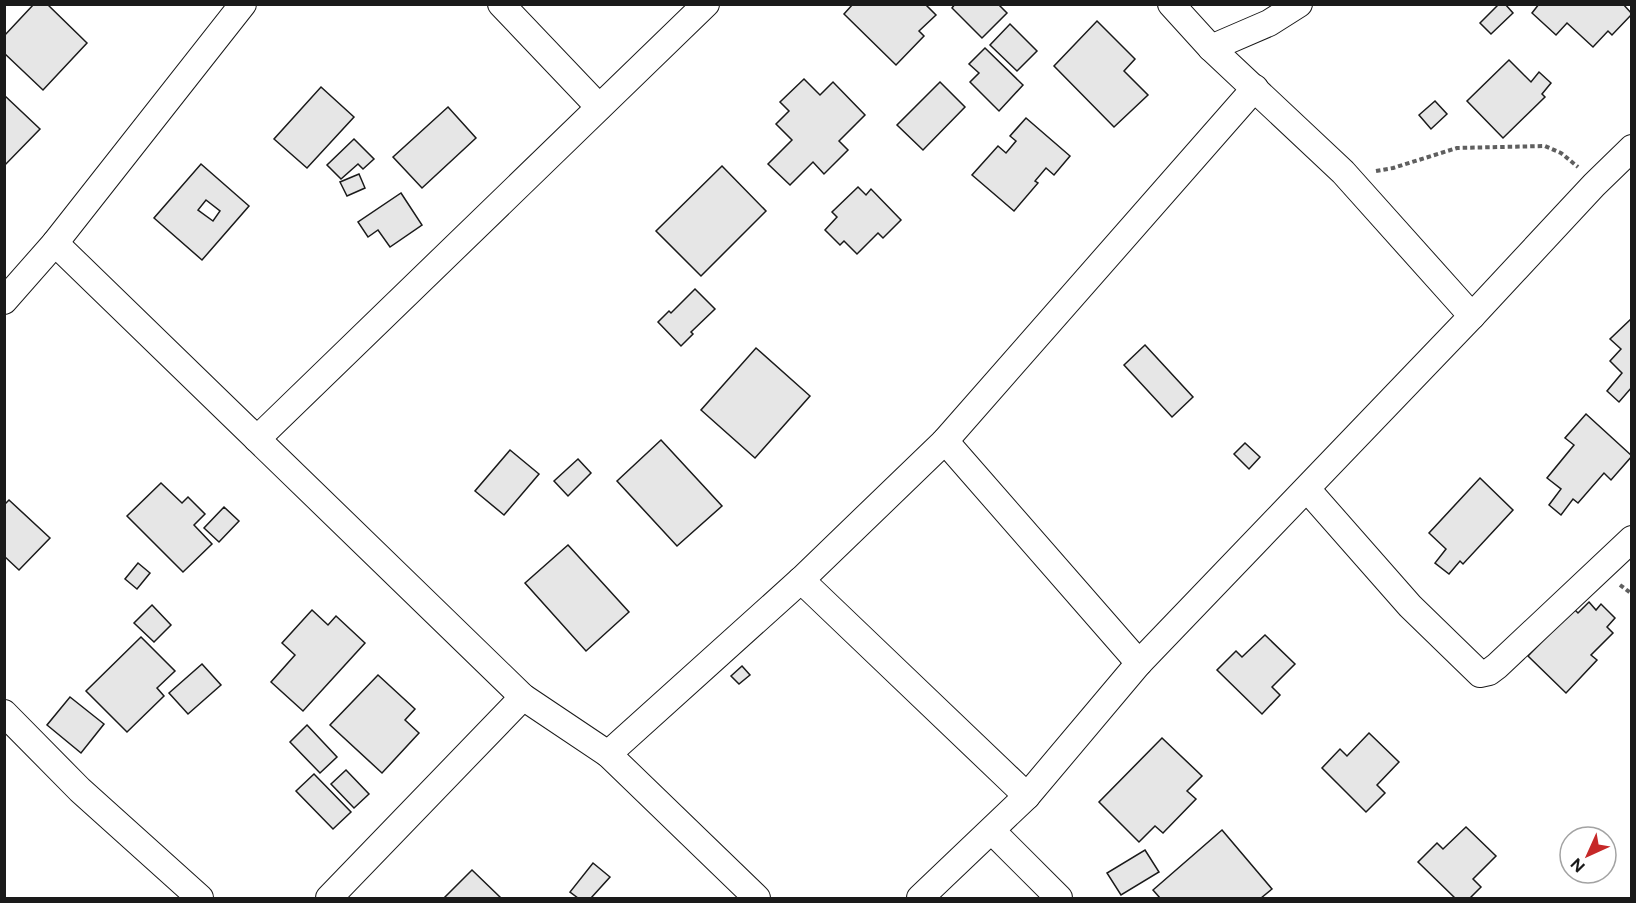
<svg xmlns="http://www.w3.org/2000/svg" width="1636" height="903" font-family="Figtree,sans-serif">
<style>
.building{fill:#e6e6e6;stroke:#1a1a1a;stroke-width:1.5;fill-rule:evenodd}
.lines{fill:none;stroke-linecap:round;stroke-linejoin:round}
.street-casing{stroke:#1a1a1a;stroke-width:28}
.path{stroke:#5f5f5f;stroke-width:4;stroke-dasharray:4.5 3;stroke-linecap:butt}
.street{stroke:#fff;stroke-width:26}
</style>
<rect width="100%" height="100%" fill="#fff"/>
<g class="building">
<polygon points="34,4 47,4 87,43 43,90 4,53 4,36"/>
<polygon points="853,4 925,4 936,15 919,31 924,36 896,65 844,14"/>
<polygon points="955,4 998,4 1007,13 982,38 952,8"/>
<polygon points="1499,4 1505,4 1513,13 1491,34 1480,23"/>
<polygon points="1539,4 1623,4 1632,14 1612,35 1608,31 1593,47 1567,23 1556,35 1532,13"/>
<polygon points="1097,21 1135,59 1124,71 1148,95 1114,127 1054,66"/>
<polygon points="1010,24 1037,51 1017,71 990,45"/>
<polygon points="985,48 1023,85 999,111 970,82 979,73 969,64"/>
<polygon points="1509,60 1531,82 1539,72 1551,83 1542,94 1545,97 1503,138 1467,101"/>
<polygon points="804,79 820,95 833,82 865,115 839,141 848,150 824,174 813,162 790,185 768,164 792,140 776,124 789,111 780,102"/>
<polygon points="940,82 965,107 923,150 897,125"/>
<polygon points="321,87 354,117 307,168 274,139"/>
<polygon points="4,95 40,129 4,166"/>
<polygon points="1435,101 1447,114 1431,129 1419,115"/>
<polygon points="448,107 476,138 422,188 393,157"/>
<polygon points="1026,118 1070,156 1054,175 1046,168 1035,181 1038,183 1014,211 972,175 998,146 1006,153 1016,141 1010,136"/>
<polygon points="354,139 374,159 363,169 358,164 341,179 327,165"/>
<path d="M201 164 249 206 202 260 154 218ZM206 200 220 211 213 221 198 210Z"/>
<polygon points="722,166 766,211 701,276 656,231"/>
<polygon points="359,174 365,188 347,196 340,182"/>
<polygon points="858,187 866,195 871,189 901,220 883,238 878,233 857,254 844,241 840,245 825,230 837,217 832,212"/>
<polygon points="401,193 422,225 390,247 378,230 368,237 358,222"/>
<polygon points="695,289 715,309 691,332 693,334 681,346 658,322 669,311 671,313"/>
<polygon points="1632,318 1632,387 1619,402 1607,391 1622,373 1610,361 1621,349 1610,339"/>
<polygon points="1145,345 1193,397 1172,417 1124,365"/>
<polygon points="756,348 810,396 755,458 701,410"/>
<polygon points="1586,414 1632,456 1611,480 1604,473 1578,503 1573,499 1561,515 1549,505 1561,489 1547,478 1574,445 1565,438"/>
<polygon points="661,440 722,506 677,546 617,481"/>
<polygon points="1245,443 1260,457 1249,469 1234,454"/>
<polygon points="510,450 539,474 504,515 475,491"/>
<polygon points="578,459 591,473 568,496 554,481"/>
<polygon points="1480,478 1513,510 1463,564 1460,561 1449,574 1435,563 1446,549 1429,533"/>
<polygon points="161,483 182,503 188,497 205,514 194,525 212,544 183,572 127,516"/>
<polygon points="9,500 50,538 19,570 4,556 4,505"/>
<polygon points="224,507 239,521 219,542 204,528"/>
<polygon points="568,545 629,612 586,651 525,583"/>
<polygon points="138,563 150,573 137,589 125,579"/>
<polygon points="1589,602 1596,610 1601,604 1615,618 1607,627 1613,633 1591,655 1597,660 1566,693 1528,656 1574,609 1578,613"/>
<polygon points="152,605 171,625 154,642 134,623"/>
<polygon points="312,610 328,625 336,616 365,643 303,711 271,682 295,655 282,643"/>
<polygon points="1265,635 1295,664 1272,687 1280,695 1262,714 1217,670 1236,651 1242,657"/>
<polygon points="141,637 175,671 157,688 164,696 127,732 86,691"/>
<polygon points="202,664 221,685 188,714 169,693"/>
<polygon points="742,666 750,675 739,684 731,676"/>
<polygon points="378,675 415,709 405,720 419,733 382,773 330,725"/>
<polygon points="70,697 104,724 81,753 47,725"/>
<polygon points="307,725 337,757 320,773 290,742"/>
<polygon points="1369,733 1399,762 1377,785 1385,793 1366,812 1322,768 1340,749 1347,756"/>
<polygon points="1162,738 1202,776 1187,791 1196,799 1163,833 1155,826 1139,842 1099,802"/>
<polygon points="346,770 369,794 354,808 331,784"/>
<polygon points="314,774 351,812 333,829 296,791"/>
<polygon points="1466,827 1496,856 1473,879 1481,887 1470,898 1455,898 1418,862 1437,843 1443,849"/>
<polygon points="1222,830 1272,889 1261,898 1160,898 1153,890"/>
<polygon points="1145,850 1159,872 1121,895 1107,873"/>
<polygon points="593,863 610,877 591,898 578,898 570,892"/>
<polygon points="472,870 501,898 444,898"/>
</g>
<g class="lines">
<defs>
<g id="street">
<polyline points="501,4 599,107"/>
<polyline points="1171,4 1211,48 1343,172 1472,316"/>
<polyline points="1211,48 1269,23 1299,4"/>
<polyline points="55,243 523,697 608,754 757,898"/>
<polyline points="4,301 55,243 243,4"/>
<polyline points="257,439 706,4"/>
<polyline points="945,441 1139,663"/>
<polyline points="1307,489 1410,606 1480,674 1489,672 1497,666 1632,539"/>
<polyline points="801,580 1027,796"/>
<polyline points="4,713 80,790 200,898"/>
<polyline points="608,754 801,580 945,441 1255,88"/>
<polyline points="992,831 1059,898"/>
<polyline points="329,898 523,697"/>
<polyline points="920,898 1027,796 1139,663 1472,316 1594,185 1632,148"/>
</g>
</defs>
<use href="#street" class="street-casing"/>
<g class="path">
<polyline points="1376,171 1393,168 1457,148 1545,146 1561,153 1578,167"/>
<polyline points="1620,585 1632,594"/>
</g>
<use href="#street" class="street"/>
</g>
<rect width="1636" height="903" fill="none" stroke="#1a1a1a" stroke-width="12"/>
<g transform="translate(1588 855) rotate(225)"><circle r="28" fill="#ffffff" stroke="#a3a3a3" stroke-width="1.5"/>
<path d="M0-4.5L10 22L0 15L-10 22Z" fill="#c62828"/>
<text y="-9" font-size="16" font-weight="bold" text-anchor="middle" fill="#1a1a1a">N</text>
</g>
</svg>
